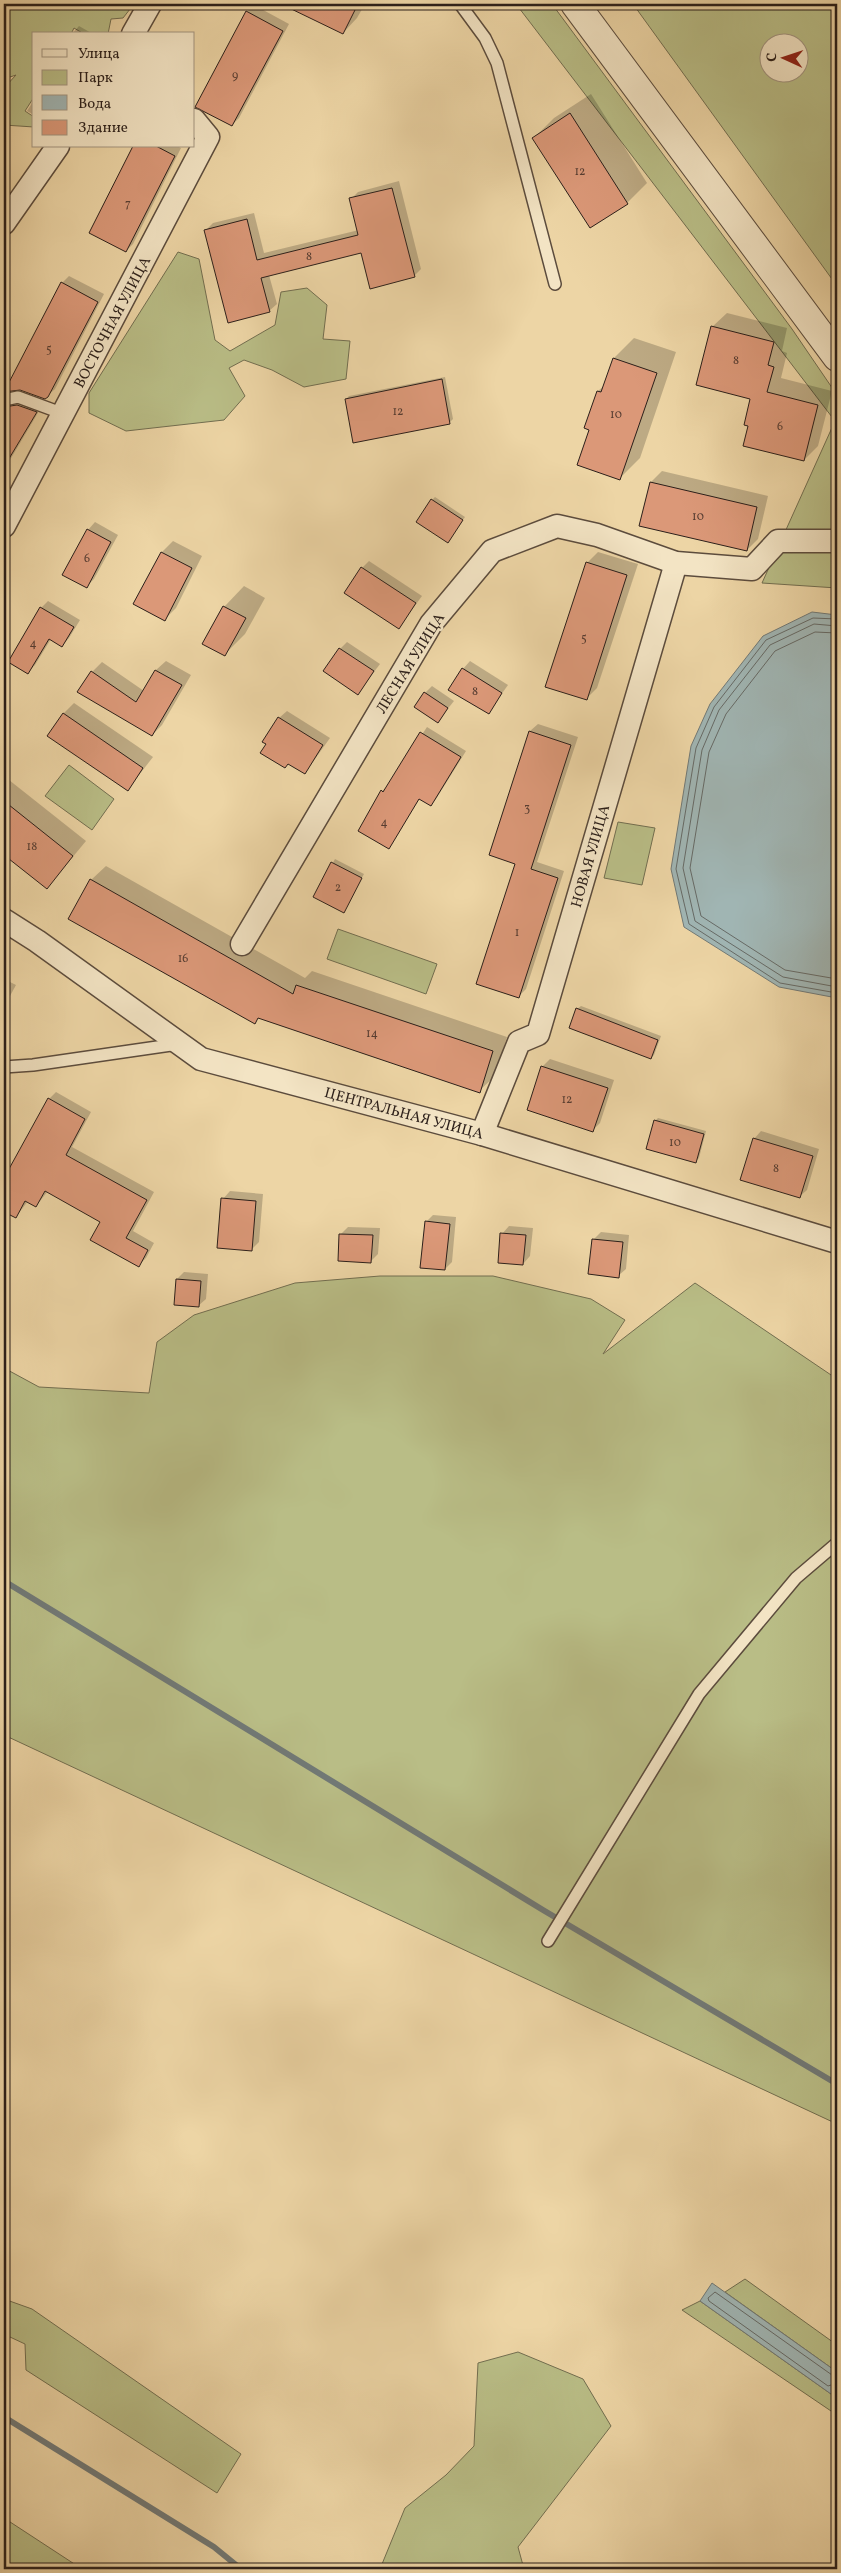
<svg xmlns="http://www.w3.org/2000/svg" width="841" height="2573" font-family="Vollkorn,serif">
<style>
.green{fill:#b9bd86;stroke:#726e50;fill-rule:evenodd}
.water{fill:#a0b5b3;stroke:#717976}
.shadow{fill:#0003}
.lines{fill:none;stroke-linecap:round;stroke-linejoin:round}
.shore{stroke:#666a66;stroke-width:1}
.stream{stroke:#717976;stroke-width:6}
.building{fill:#db9878;stroke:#2b1f1a}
.service-casing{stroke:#5c4c3d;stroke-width:14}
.minor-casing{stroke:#5c4c3d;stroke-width:25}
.tertiary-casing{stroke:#5c4c3d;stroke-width:30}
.service{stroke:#f3e4c4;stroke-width:11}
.minor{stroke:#f3e4c4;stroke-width:22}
.tertiary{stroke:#f3e4c4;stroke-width:28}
.labels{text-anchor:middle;stroke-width:5;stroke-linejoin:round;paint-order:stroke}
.number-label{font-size:12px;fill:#573d32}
.street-label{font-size:15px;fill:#2b1f1a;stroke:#f3e4c4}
</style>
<rect width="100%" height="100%" fill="#edd5a5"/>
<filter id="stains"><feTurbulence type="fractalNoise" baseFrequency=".004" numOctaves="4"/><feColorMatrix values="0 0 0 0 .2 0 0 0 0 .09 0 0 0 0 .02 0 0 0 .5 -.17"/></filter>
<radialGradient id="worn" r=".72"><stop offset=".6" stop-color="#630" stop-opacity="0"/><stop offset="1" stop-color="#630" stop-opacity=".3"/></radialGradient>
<g class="green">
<polygon points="4,4 134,4 123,18 111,19 108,34 84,34 74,28 71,34 34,34 34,97 25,111 34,117 34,127 4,125 4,88 16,75 4,79"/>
<polygon points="516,4 552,4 792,329 837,395 837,588 762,583 835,421"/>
<path d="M633 4H837V286ZM768 42H798V72H768Z"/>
<polygon points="178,252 199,259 215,340 230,351 275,325 281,292 307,288 327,305 323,339 350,341 346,379 304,387 272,370 244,360 229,368 245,396 224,420 126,431 89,413 89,393"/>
<polygon points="69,765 114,799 92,830 45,796"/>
<polygon points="618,822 655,828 642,885 604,878"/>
<polygon points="338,929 437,964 426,994 327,959"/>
<polygon points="380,1276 493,1276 591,1299 625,1320 603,1354 695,1283 837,1379 837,2124 4,1735 4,1368 39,1387 149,1393 157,1342 194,1315 295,1283"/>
<polygon points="745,2279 837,2345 837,2372 725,2292"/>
<polygon points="4,2299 32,2309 241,2454 217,2493 26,2370 25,2344 10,2337 4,2338"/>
<polygon points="700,2301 831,2394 837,2385 837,2402 831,2411 682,2310"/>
<polygon points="518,2352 583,2379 611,2426 518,2547 524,2569 380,2569 405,2508 446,2475 474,2446 478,2363"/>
<polygon points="4,2518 82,2569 4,2569"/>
</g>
<g class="water">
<polygon points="812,612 837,615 837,998 779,987 684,927 671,869 691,746 710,704 763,636"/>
<polygon points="712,2283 837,2372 837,2385 831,2394 700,2301"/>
</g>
<g class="shadow">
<polygon points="296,4 365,4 357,18 343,33 294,8"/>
<polygon points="254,5 289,24 239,118 232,125 247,12"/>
<polygon points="79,26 93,34 72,34"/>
<polygon points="591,94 647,183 627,203 534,138 554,118"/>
<polygon points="34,100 34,115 27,111"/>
<polygon points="135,146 177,146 181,148 133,244 126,251"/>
<polygon points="399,181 421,269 414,276 362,252 269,275 277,304 269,311 206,230 213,223 254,213 264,253 359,230 351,199 358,192"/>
<polygon points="69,276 104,294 55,389 47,396 21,389 62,283"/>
<polygon points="727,313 787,328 782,351 787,353 781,378 832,391 818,446 804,460 749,425 752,398 712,327"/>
<polygon points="634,338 676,352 640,458 620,478 591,429 598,391 606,384 614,358"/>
<polygon points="445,377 453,419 450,422 354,442 346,399 349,396"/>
<polygon points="9,401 42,406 4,470 4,407"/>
<polygon points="662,471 768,496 758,539 747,550 641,525 651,482"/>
<polygon points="435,497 465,517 448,541 432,500"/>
<polygon points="95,522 118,535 94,579 87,586 88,530"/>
<polygon points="173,541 202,556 176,608 165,619 162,552"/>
<polygon points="598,552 638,564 597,688 586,699 587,563"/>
<polygon points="369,561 422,596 399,627 362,568"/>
<polygon points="244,586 265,598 245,634 225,654 224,607"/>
<polygon points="48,601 80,620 69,638 62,646 51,639 35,665 28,672 41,608"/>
<polygon points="347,642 380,664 358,693 340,649"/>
<polygon points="166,661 191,675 162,725 152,735 92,672 102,662 144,691 156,670"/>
<polygon points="470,661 508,685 488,713 463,669"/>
<polygon points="432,686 454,701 438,721 425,693"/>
<polygon points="74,703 153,757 128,789 63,714"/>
<polygon points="287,711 330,738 305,773 279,718"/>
<polygon points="538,724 578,737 537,862 564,871 526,989 519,996 517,863 490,855 530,731"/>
<polygon points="427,727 466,751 436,799 431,804 420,798 388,847 382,791 388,786"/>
<polygon points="4,776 86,841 47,888 4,854"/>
<polygon points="335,859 364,874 344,911 315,896"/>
<polygon points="106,866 305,978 312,971 507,1037 494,1077 479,1091 259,1018 254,1022 91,880"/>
<polygon points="4,979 16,985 4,1007"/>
<polygon points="581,1006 661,1036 654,1055 651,1058 577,1009"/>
<polygon points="550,1059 614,1080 600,1123 593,1130 542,1067"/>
<polygon points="56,1092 91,1112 72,1147 154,1192 133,1231 154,1243 146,1258 139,1265 102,1221 48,1191 36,1206 28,1201 16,1217 4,1210 4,1181 49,1099"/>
<polygon points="658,1118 706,1131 699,1158 695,1162 655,1121"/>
<polygon points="761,1131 819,1149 807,1190 799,1197 754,1139"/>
<polygon points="230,1191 263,1194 259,1242 252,1249 223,1199"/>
<polygon points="433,1215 456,1217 452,1262 445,1269 426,1222"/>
<polygon points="509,1226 533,1228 530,1256 523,1264 502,1234"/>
<polygon points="348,1227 380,1228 378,1254 371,1261 341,1234"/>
<polygon points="601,1232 629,1235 626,1269 618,1276 594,1239"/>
<polygon points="184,1272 208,1274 206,1299 198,1306 177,1279"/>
</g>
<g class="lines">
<g class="shore">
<polyline points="837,619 813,618 766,640 714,707 696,748 676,869 689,924 780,983 837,993"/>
<polyline points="837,626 814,624 770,645 719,710 702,750 683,868 695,921 783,977 837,987"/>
<polyline points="837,633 815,632 775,651 726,714 709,752 690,868 701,916 785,970 837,979"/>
<polyline points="837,2376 832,2375 715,2292 708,2298 709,2301 828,2386 837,2383"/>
</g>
<g class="stream">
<polyline points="4,1581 543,1910 837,2084"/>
<polyline points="4,2417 214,2547 241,2569"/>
</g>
</g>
<g class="building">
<polygon points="281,4 358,4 343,34"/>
<polygon points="246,11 283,31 232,126 195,107"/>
<polygon points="570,113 628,204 590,228 532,138"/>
<polygon points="133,146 156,146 175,156 126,252 89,233"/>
<polygon points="392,188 415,277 370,289 361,253 261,278 270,312 228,323 204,230 247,219 257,260 358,235 349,198"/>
<polygon points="61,282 98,302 48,397 45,399 20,390 4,392"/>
<polygon points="711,326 774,342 768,365 774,367 767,392 818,405 804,461 743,446 748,426 744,425 750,399 696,385"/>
<polygon points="613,358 657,373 620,480 577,465 589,430 584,428 597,391 601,392"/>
<polygon points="442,379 450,424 353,443 345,399"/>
<polygon points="17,405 37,412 4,467 4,407"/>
<polygon points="650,482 757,507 747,551 639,526"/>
<polygon points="431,499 463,520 448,543 416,522"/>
<polygon points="87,529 111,542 87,588 62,575"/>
<polygon points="161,552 192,568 165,621 133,604"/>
<polygon points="586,562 627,575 587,700 545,687"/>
<polygon points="361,567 416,603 399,629 344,593"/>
<polygon points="223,606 246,618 225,656 202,644"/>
<polygon points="40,607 74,627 62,647 49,639 28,674 8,662"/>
<polygon points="339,648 374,671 358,695 323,671"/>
<polygon points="462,668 502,693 489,714 448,690"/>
<polygon points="155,670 182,685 152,736 77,692 91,671 136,702"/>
<polygon points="424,692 448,708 438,723 414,707"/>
<polygon points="63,713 143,768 128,791 47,736"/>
<polygon points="278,717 323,745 305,774 288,764 285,768 260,753 266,744 262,742"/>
<polygon points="529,731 571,745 531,869 558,878 519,998 476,984 515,864 489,855"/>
<polygon points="420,732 461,757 431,806 419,799 389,849 358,831 381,790 383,792"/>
<polygon points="4,801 73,856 47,889 4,855"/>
<polygon points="331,862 362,878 344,913 313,897"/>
<polygon points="90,879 293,994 296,985 493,1051 480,1093 258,1018 255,1024 68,919"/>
<polygon points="576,1008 658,1040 651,1059 569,1028"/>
<polygon points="541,1066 608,1088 593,1132 527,1110"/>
<polygon points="48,1098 85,1119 66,1155 147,1200 126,1238 148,1250 139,1267 90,1240 100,1222 45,1191 36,1207 25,1201 16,1218 4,1212 4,1178"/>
<polygon points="654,1120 704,1134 696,1163 646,1149"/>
<polygon points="753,1138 813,1156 800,1198 740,1180"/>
<polygon points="221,1198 256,1201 252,1251 217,1248"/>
<polygon points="425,1221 450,1224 445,1270 420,1268"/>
<polygon points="500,1233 526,1235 523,1265 498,1263"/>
<polygon points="339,1234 373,1235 371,1263 338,1261"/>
<polygon points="592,1239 623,1242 619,1278 588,1274"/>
<polygon points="176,1279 201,1281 199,1307 174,1305"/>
</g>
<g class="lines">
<defs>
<g id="service">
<polyline points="460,4 485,38 497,63 555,284"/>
<polyline points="4,400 18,397 64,414"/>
<polyline points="4,1067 33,1065 178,1044"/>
<polyline points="548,1941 699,1694 796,1578 837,1543"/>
</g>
<g id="minor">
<polyline points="133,34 150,4"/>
<polyline points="4,223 58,146"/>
<polyline points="4,526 208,137 194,120"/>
<polyline points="4,920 37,941 201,1059 482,1134 837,1242"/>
<polyline points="242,944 431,624 492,551 557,526 597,535 676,563 752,569 778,541 837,541"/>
<polyline points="482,1134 519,1042 538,1034 676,563"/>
</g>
<polyline id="tertiary" points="575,4 837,357"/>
</defs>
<use href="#service" class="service-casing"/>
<use href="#minor" class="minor-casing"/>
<use href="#tertiary" class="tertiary-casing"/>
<use href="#service" class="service"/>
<use href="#minor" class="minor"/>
<use href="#tertiary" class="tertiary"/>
</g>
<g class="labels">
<g class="number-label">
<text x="235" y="79">9</text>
<text x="580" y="175">12</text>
<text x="128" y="207">7</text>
<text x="309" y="260">8</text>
<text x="49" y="353">5</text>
<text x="736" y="364">8</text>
<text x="398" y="415">12</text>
<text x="616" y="418">10</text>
<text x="780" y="430">6</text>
<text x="698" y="520">10</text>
<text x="87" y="562">6</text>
<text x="584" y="642">5</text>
<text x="33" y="647">4</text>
<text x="475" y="695">8</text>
<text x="527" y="812">3</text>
<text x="384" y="826">4</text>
<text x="32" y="850">18</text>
<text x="338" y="891">2</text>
<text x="517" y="936">1</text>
<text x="183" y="962">16</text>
<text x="372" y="1037">14</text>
<text x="567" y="1103">12</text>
<text x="675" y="1146">10</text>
<text x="776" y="1172">8</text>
</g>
<g class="street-label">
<text transform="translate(112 322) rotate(-62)" y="5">ВОСТОЧНАЯ УЛИЦА</text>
<text transform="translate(410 663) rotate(-58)" y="5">ЛЕСНАЯ УЛИЦА</text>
<text transform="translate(590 856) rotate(-74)" y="5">НОВАЯ УЛИЦА</text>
<text transform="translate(404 1113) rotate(15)" y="5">ЦЕНТРАЛЬНАЯ УЛИЦА</text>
</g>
</g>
<rect width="841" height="2573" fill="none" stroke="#edd5a5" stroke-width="20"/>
<rect x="5" y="5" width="831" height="2563" fill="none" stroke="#2b1f1a" stroke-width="2.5"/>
<rect x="10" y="10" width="821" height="2553" fill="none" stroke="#2b1f1a"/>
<rect x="32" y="32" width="162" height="115" fill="#f3e4c4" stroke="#a39580"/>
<rect x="42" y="49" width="25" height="8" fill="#f3e4c4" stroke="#a39580"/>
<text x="78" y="58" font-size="15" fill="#2b1f1a">Улица</text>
<rect x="42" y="70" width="25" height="15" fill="#b9bd86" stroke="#a39580"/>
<text x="78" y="82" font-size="15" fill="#2b1f1a">Парк</text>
<rect x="42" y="95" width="25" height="15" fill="#a0b5b3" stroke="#a39580"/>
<text x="78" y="108" font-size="15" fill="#2b1f1a">Вода</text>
<rect x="42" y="120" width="25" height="15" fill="#db9878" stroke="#a39580"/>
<text x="78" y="132" font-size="15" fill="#2b1f1a">Здание</text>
<g transform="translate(784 58) rotate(273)"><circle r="24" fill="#f3e4c4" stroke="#a39580"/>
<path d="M0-4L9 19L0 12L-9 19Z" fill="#8f2418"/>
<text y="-8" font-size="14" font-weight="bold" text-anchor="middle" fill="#2b1f1a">С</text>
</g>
<rect width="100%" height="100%" filter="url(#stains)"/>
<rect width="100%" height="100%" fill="url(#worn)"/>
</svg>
